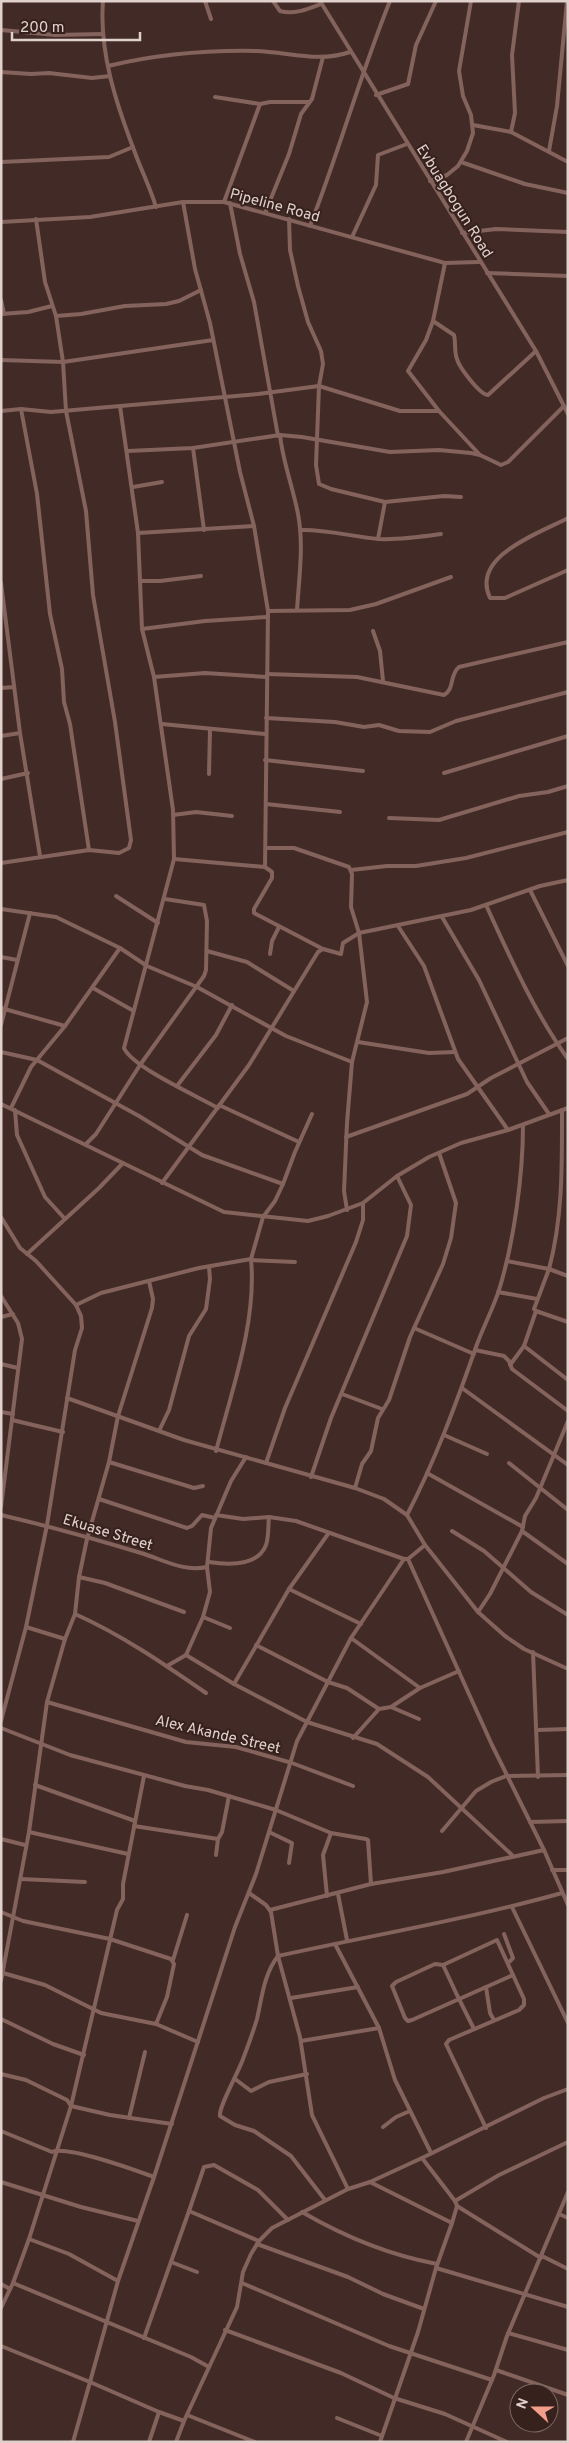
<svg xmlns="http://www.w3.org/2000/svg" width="569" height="2443" font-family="Overpass,sans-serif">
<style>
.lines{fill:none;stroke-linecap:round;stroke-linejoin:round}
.minor{stroke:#84635c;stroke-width:4}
.labels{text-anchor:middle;stroke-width:4;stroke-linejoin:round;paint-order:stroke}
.street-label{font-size:15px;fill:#e0d1cd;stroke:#37211d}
</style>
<rect width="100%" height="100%" fill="#422b26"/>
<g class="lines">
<g class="minor">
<path d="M103 1C99 52 116 103 134 150 141 170 150 187 156 207"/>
<polyline points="205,1 211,19"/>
<path d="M273 1 280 11C294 15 308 9 321 4"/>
<polyline points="320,1 536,351 568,414"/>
<polyline points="1,30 55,35 103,34"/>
<path d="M108 66C155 55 207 50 256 51 289 52 318 63 350 52"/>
<polyline points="1,72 31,74 49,73 92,78 110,76"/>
<polyline points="376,95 408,84 416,45 436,1"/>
<polyline points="215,97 260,104 270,102 309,102"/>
<polyline points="473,125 511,132 568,162"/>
<polyline points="511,132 515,113 512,55 519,1"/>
<polyline points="549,151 557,106 567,1"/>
<polyline points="1,162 109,157 133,147"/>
<polyline points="461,162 525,184 568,193"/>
<polyline points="430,181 447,175 458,166 467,151 473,133 471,115 463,96 459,71 471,1"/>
<polyline points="224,202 260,104"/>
<polyline points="230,203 240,254 254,302 278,436"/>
<polyline points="265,213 289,154 301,114 312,99 323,57"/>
<polyline points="289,219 290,250 298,286 308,322 321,351 323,364 319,386 316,465 319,484 331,489 385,502 444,496 461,497"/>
<polyline points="1,222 90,217 183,202 224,202 445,263 479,262"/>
<path d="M310 226C339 152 360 75 390 1"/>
<polyline points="462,233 496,229 568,232"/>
<polyline points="352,237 376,185 378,155 407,144"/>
<path d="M445 263 433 321 454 335C456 343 454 352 457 359 459 367 480 395 488 395L536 351"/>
<polyline points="487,273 568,276"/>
<polyline points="1,300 4,314"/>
<polyline points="1,314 28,312 52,306"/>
<polyline points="56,316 81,314 125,306 166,304 179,301 201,290"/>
<polyline points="433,321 426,340 408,371 439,411"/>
<polyline points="1,360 63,362 213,340"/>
<path d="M120 406 138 533 142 629 154 677 173 810 174 859 124 1048C132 1067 197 1096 218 1108"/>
<polyline points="21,409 37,494 50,614 62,669 64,702 70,724 89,850"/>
<polyline points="1,411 21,409 51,412 258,394 319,386 400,411 439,411 480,455"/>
<path d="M280 435C283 463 293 487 298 514 304 545 299 578 297 610"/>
<polyline points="193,448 204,530"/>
<polyline points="128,451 193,448 280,435 302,437 390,452 439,450 471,453 480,455 501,465 508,462 563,407"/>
<polyline points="133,487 162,482"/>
<path d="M568 518C540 533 470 556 490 598H505L568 570"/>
<path d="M300 530C327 529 352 537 379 539 400 540 420 537 441 534"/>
<polyline points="138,533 254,526"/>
<polyline points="378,539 385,502"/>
<polyline points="141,581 160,581 201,576"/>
<polyline points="1,583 20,733 40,856"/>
<polyline points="268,611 350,610 376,604 451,577"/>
<polyline points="142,629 205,621 267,617"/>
<polyline points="373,631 380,651 383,681"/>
<path d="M267 674 357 677 444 695C455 689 449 675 459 667L568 642"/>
<polyline points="154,677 205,673 266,677"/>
<polyline points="1,688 14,687"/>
<polyline points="266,718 335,722 364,727 379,725 399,731 430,732 456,721 568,692"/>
<polyline points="162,724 265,734"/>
<polyline points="1,736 20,733"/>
<polyline points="265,760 363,771"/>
<polyline points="444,773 568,736"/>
<polyline points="209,774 210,730"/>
<polyline points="1,779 28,773"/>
<polyline points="266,804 340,812"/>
<polyline points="173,815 196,812 232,816"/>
<polyline points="389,818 439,820 519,796 548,792 568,786"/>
<polyline points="174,859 265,867 268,611 254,526 240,472 210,323 195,269 183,202"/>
<polyline points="1,863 89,850 119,853 129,848 131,840 115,722 93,595 86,511 66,411 63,362 56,316 45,282 36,219"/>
<polyline points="265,867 272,872 272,878 254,909 254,913 323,949"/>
<polyline points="351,870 387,866 416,866 466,858 568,832"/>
<polyline points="530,890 568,966"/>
<polyline points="116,896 158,923"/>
<path d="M486 905C510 957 534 1012 568 1059"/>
<polyline points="1,909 56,917 120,948 147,966 197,987 286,1036 352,1062"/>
<polyline points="442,917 479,980 527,1082 549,1114"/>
<polyline points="398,926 424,966 458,1059 508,1130"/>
<polyline points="207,951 247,962 294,991"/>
<polyline points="270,954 272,941 279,927"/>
<polyline points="1,957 17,960"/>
<polyline points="93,988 132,1010"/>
<polyline points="1,1008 65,1026"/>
<polyline points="1,1025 30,913"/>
<polyline points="358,1042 429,1053 455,1052"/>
<polyline points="1,1052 37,1060 139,1116 202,1155 283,1184"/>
<polyline points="177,1086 216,1035 232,1005"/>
<polyline points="1,1104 224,1212 308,1221 328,1216 363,1203 397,1176 429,1157 461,1143 508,1130 568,1108"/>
<polyline points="219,1105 299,1142"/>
<polyline points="11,1108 31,1067 65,1026 120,948"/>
<polyline points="15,1110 17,1135 45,1197 65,1219"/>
<polyline points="346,1137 467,1094 491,1078 568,1038"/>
<polyline points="86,1144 96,1134 140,1065 204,976 206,970 207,921 204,905 165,899"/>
<polyline points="162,1183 249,1065 318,952 323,949 341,954 343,943 359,933 351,907 352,874 349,867 294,848 266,848"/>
<polyline points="347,1210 344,1191 347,1123 352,1062 367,1002 359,933 471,910 540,886 568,880"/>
<polyline points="1,1217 20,1248 36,1261 76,1305 81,1316 82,1328 75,1350 47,1525 26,1627 1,1721"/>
<polyline points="27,1254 99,1188 123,1163"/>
<polyline points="251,1260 295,1262"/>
<path d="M507 1261 549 1269C563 1217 562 1164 562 1110"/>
<polyline points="498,1292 537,1299"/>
<polyline points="1,1296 18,1323 22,1339 1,1507"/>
<polyline points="76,1305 101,1293 199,1268 251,1259 263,1217 275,1201 283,1184 295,1152 312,1114"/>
<polyline points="536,1311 568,1322"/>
<polyline points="1,1317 13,1314"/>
<polyline points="414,1328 474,1354"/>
<polyline points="524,1346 568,1380"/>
<polyline points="475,1350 504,1356 509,1361 512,1369 568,1411"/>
<polyline points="1,1364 18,1368"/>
<polyline points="510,1365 524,1346 536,1311 534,1309 549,1269 568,1276"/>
<polyline points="462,1388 568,1465"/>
<polyline points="342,1394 382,1409"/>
<polyline points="67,1398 184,1440 355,1488 384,1499 407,1515 425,1545 478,1612 505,1636 524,1649 568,1669"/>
<polyline points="1,1412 13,1414"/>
<polyline points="12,1420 63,1432"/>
<polyline points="159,1431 169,1410 189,1336 206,1309 210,1279 209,1267"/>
<polyline points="444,1435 487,1454"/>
<path d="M216 1451C232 1390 257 1321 251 1259"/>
<polyline points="109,1462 194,1488 203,1486"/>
<polyline points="266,1463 285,1408 356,1242 363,1220 363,1203"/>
<polyline points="509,1463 568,1510"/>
<polyline points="427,1473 523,1527"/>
<polyline points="311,1477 331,1418 407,1236 411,1205 397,1176"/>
<polyline points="355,1488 362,1464 371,1451 378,1418 389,1400 410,1337 443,1264 451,1238 456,1203 439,1153"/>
<polyline points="99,1499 187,1528 192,1526 202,1515 215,1518"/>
<path d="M1 1515C48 1526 95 1539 141 1553 164 1560 183 1572 207 1567"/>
<polyline points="216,1515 243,1519 269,1517 296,1521 404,1559"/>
<path d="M407 1515C435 1461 456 1404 476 1347 483 1327 493 1309 499 1290 514 1242 523 1175 523 1125"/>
<polyline points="452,1531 484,1551 531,1592 568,1615"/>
<polyline points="522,1531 568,1564"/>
<polyline points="425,1545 408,1559 492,1745 544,1850 568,1905"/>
<path d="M209 1562C229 1565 258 1566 266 1545 269 1537 268 1525 269 1517"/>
<polyline points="79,1577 105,1583 184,1612"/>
<polyline points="289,1589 361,1624"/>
<polyline points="478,1612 490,1594 522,1531 525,1516 536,1498 568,1421"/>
<path d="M75 1614C122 1635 164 1664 206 1693"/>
<polyline points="203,1617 230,1628"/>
<polyline points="351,1638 420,1688"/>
<polyline points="65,1639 75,1614 79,1577 87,1539 109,1462 118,1416 152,1308 153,1299 149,1281"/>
<polyline points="256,1645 328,1682 347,1688 379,1709"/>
<polyline points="533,1652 538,1777"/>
<polyline points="186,1655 234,1684 307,1722 377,1744 428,1777 512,1855"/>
<polyline points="167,1666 186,1655 203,1617 210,1592 207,1567 211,1528 231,1481 246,1457"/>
<polyline points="234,1684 289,1589 328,1534"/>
<polyline points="47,1702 186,1742 236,1747 292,1763 353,1786"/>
<polyline points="391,1707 419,1719"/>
<polyline points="1,1728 70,1755 185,1786 208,1790 276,1810 331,1833 366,1839 368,1840 371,1884"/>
<polyline points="538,1730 568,1729"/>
<polyline points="353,1738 379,1709 391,1707 420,1688 459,1671"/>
<polyline points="35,1785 135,1821"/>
<polyline points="530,1822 568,1821"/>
<polyline points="134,1826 218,1839 222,1832 229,1796"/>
<polyline points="442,1831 476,1791 491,1782 506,1776 568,1775"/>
<polyline points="29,1832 128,1854"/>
<polyline points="269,1832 292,1843 289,1863"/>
<polyline points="1,1839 25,1845"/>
<polyline points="216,1855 218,1839"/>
<polyline points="552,1870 568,1870"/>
<polyline points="21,1879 85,1882"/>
<polyline points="249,1893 266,1905 271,1912 278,1956 300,2037 312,2115 348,2189"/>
<polyline points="338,1894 347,1940"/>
<polyline points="327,1896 323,1855 331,1833"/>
<polyline points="512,1907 568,2023"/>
<polyline points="270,1910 371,1884 443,1872 544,1850"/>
<polyline points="1,1912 23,1921 110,1939 171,1959 174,1964 167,1997 156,2024"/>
<polyline points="504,1934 513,1958 508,1963"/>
<polyline points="335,1944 379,2028 395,2080 431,2153"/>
<polyline points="173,1960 187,1915"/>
<polyline points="443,1965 497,1940 524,1999 524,2005 519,2010 449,2040 446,2044 486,2128"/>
<polyline points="3,1973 45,1985 101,2013 156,2024 198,2042"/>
<polyline points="1,1981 29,1832 47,1702 65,1639 26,1627"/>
<polyline points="486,1987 490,2013 494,2020"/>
<polyline points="291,1998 358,1987"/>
<polyline points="1,2019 53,2044 84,2055"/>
<path d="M474 2029 457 1995 443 1965 435 1964 396 1982 392 1986 405 2018 408 2021 412 2020C446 2005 480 1990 513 1975"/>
<polyline points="301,2041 379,2028"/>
<polyline points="1,2074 26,2080 67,2100 71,2106 110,2115 172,2124"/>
<polyline points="235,2079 251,2091 269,2082 307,2074"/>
<polyline points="129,2118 145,2052"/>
<polyline points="383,2127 396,2117 410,2111"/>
<path d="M1 2131 52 2152C66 2145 135 2170 154 2177"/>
<polyline points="422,2158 455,2201"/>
<polyline points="1,2182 81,2207 138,2221"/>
<polyline points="370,2182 452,2223"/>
<path d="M325 2200 291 2156 254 2131 235 2125 220 2116C218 2108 239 2071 243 2059 248 2046 253 2032 257 2019 262 1997 264 1974 278 1956 373 1935 469 1919 562 1893"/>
<polyline points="457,2206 541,2258"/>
<polyline points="189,2211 204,2167 214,2165 258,2190 288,2220"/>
<path d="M302 2212C345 2237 389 2255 437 2264"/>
<polyline points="559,2214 568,2218"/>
<polyline points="29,2239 69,2254 118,2281"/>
<polyline points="257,2244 348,2277 383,2294 424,2309"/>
<polyline points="542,2256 568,2269"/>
<polyline points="171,2262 197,2272"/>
<polyline points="436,2268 568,2307"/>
<polyline points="13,2283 191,2357 209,2367"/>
<polyline points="242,2283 389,2346 492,2380"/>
<polyline points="1,2284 10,2289"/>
<polyline points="1,2308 13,2283 29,2239 71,2106 117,1910 123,1899 123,1884 144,1776"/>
<polyline points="225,2330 341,2373 394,2398 445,2414 507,2442"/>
<polyline points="508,2333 568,2350"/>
<polyline points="144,2338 189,2211 259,2241"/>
<polyline points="1,2346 90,2382 118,2281 154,2177 235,1927 256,1874 297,1741 351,1638 404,1559 408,1559"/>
<polyline points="496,2370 568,2395"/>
<polyline points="187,2415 255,2442"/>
<polyline points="337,2418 382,2436"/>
<polyline points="184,2421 237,2307 243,2272 251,2254 259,2241 272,2228 348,2189 370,2182 422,2158 544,2098 568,2089"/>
<polyline points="73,2442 90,2382 159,2412"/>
<polyline points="149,2442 159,2412 184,2421 176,2442"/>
<polyline points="380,2442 418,2332 436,2268 452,2223 457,2206 455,2201 499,2175 568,2142"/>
<polyline points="466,2442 494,2375 507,2336 568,2192"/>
</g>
</g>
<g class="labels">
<g class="street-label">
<text transform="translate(455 201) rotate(58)" y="5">Evbuagbogun Road</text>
<text transform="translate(275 205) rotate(15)" y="5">Pipeline Road</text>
<text transform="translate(108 1532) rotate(17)" y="5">Ekuase Street</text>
<text transform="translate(218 1734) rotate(13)" y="5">Alex Akande Street</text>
</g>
</g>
<rect width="569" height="2443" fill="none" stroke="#e0d1cd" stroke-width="5"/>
<g transform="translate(534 2408) rotate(291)"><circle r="24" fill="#37211d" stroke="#7b6763"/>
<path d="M0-4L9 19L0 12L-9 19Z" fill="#f49d8b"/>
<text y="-8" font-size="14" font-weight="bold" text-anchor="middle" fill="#e0d1cd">N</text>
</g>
<path d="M12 32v8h128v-8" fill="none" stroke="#e0d1cd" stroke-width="2.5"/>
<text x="20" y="32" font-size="15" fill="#e0d1cd" stroke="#37211d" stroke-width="4" paint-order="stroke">200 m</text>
</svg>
